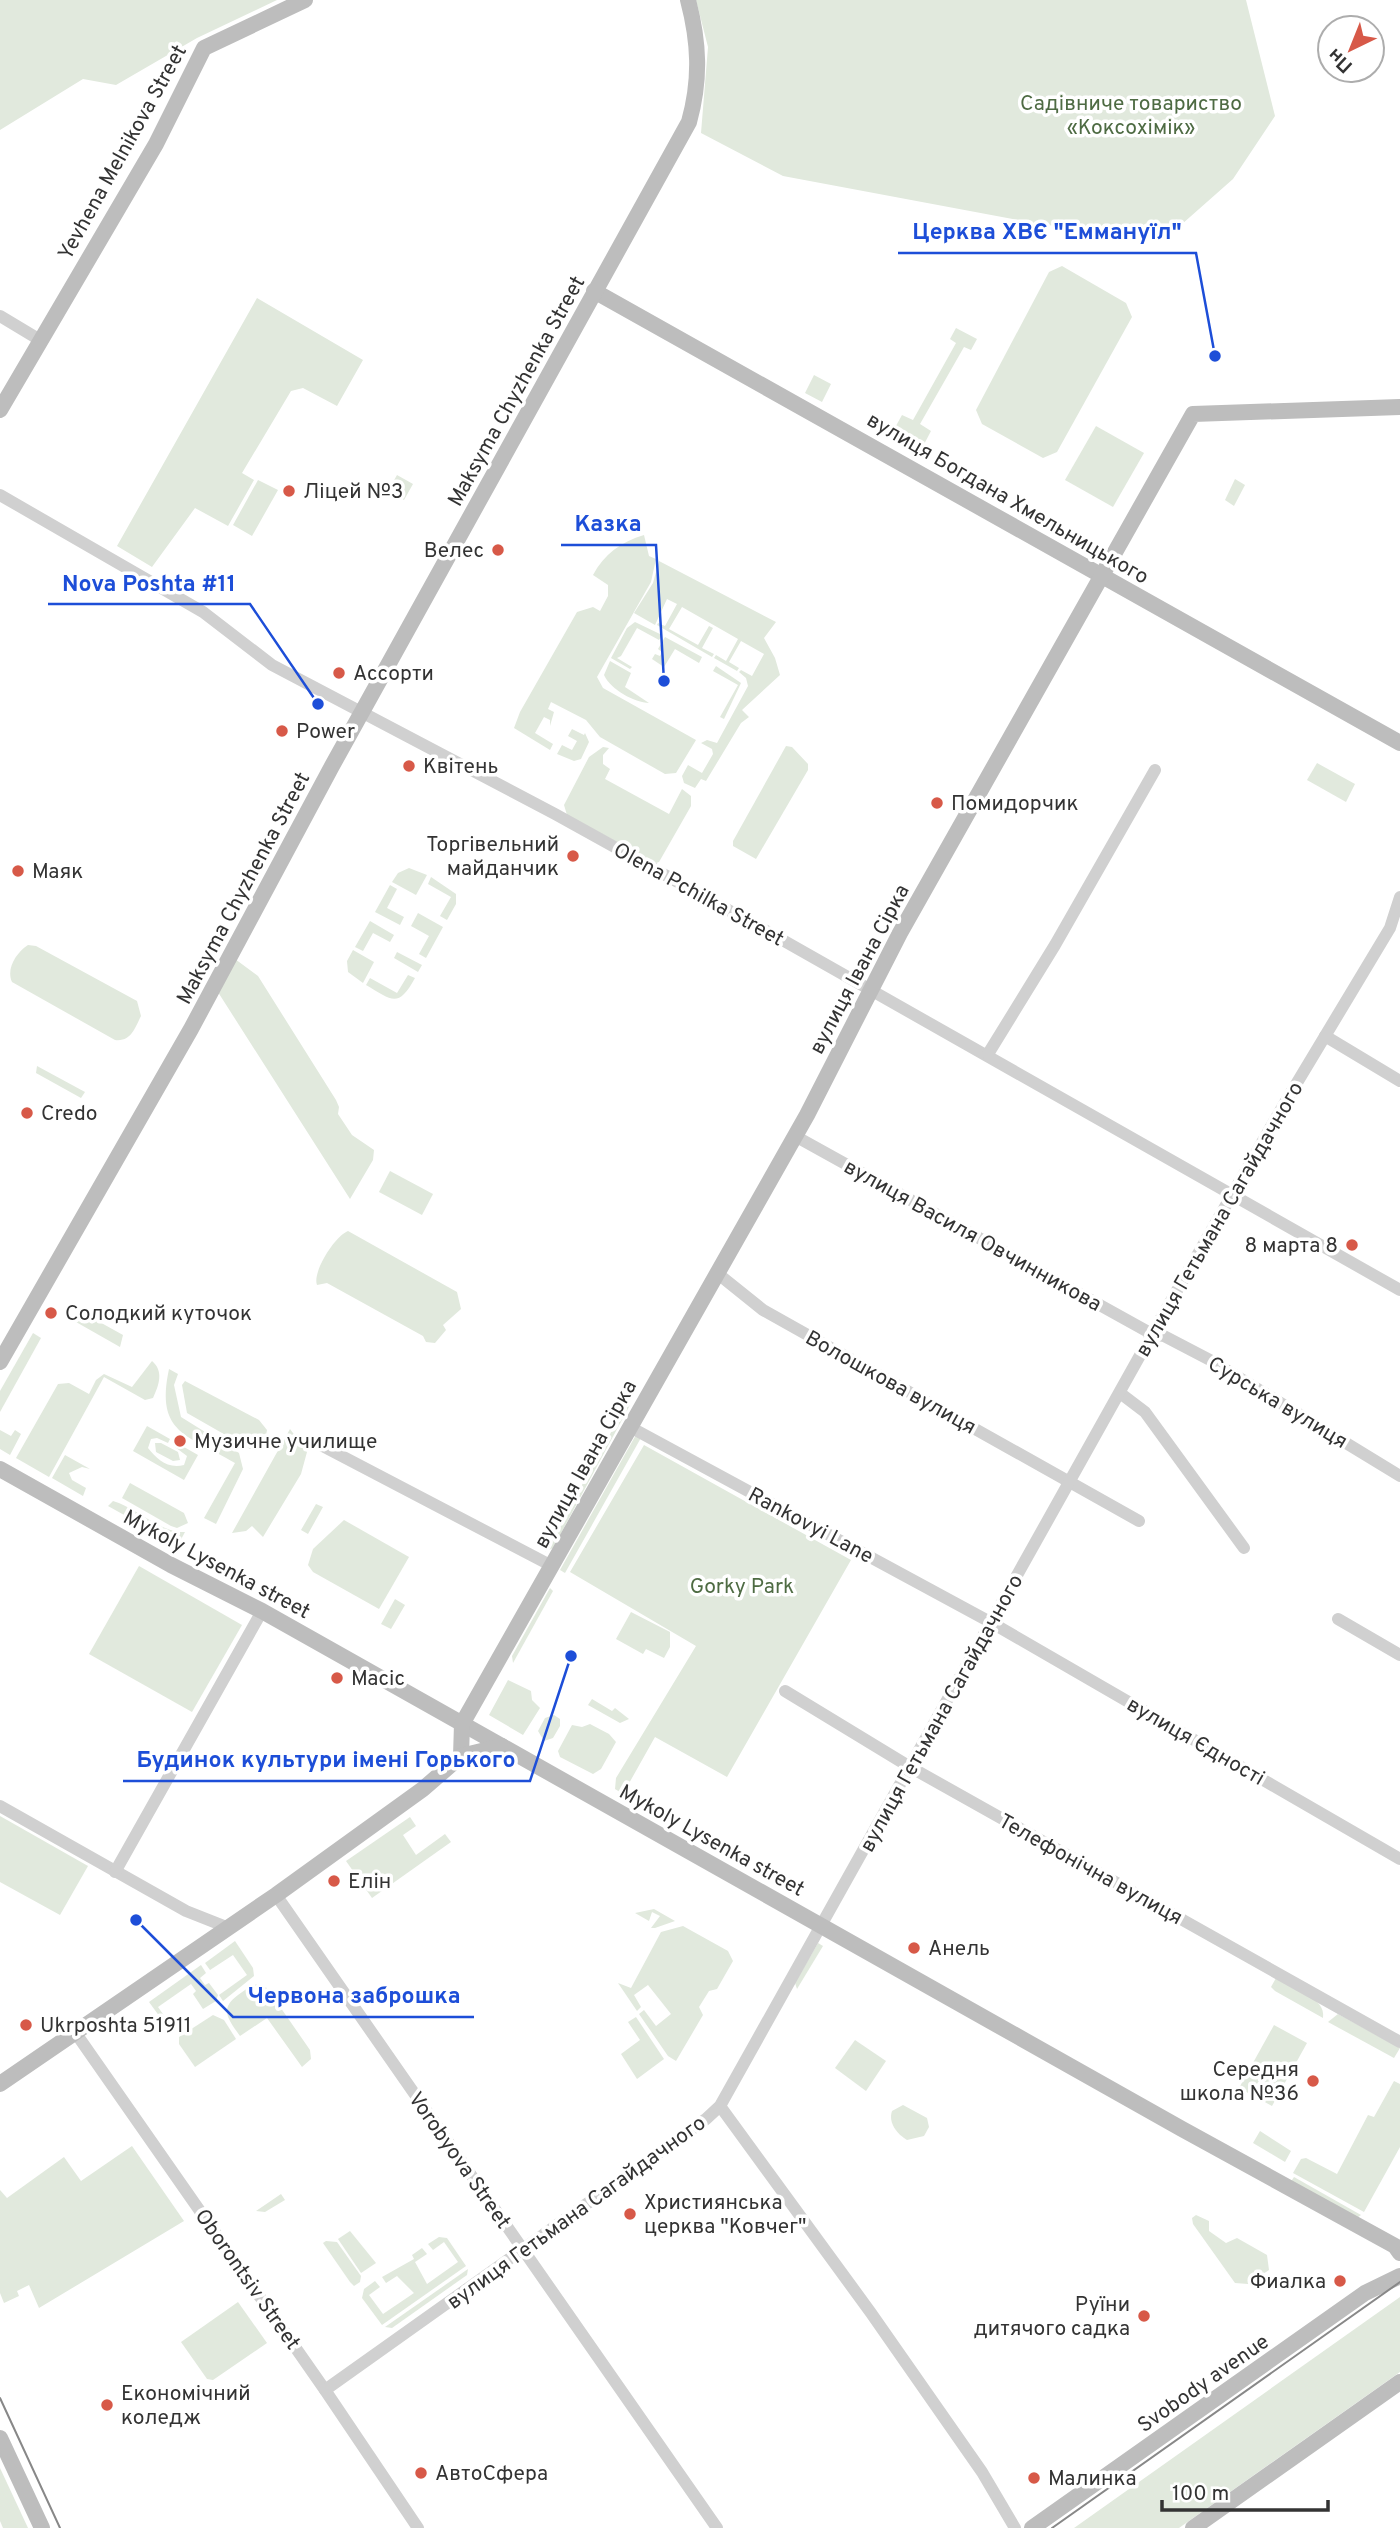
<svg xmlns="http://www.w3.org/2000/svg" width="1400" height="2528" font-family="Overpass,sans-serif">
<style>
.green{fill:#e1e9dd}
.lines{fill:none;stroke-linecap:round;stroke-linejoin:round}
.street{stroke:#d0d0d0;stroke-width:12}
.secondary{stroke:#bdbdbd;stroke-width:16}
.tram{stroke:#888;stroke-width:2}
.poi-dot{fill:#d75948;stroke:#fff;stroke-width:2.5}
.labels{text-anchor:middle;stroke-width:7;stroke-linejoin:round;paint-order:stroke}
.park-label{font-size:21px;fill:#4e6b43;stroke:#fff}
.street-label{font-size:21px;fill:#333;stroke:#fff}
.poi-label{font-size:21px;fill:#333;stroke:#fff;text-anchor:start}
.leader{fill:none;stroke:#1d4ed8;stroke-width:2.5}
.callout-dot{fill:#1d4ed8;stroke:#fff;stroke-width:2.5}
.callout-label{font-size:23px;text-anchor:middle;font-weight:bold;fill:#1d4ed8;stroke:#fff;stroke-width:7;stroke-linejoin:round;paint-order:stroke}
</style>
<rect width="100%" height="100%" fill="#fff"/>
<g class="green">
<polygon points="0,0 277,0 197,38 116,85 83,79 0,130"/>
<polygon points="696,0 1246,0 1275,116 1233,179 1173,232 1044,225 783,176 701,133 708,47"/>
<polygon points="1062,266 1126,303 1132,317 1057,452 1043,458 982,424 976,410 1049,272"/>
<polygon points="257,298 363,360 337,406 303,388 291,391 242,473 254,480 228,526 195,508 152,567 117,546"/>
<polygon points="956,328 977,339 971,350 964,347 920,424 931,431 921,450 892,433 902,415 913,420 956,343 950,339"/>
<polygon points="814,375 831,384 822,402 805,393"/>
<polygon points="1096,426 1144,453 1113,507 1065,480"/>
<polygon points="397,475 413,484 404,500 388,491"/>
<polygon points="1235,479 1245,485 1234,506 1225,500"/>
<polygon points="258,480 278,490 252,536 233,525"/>
<path d="M644 535 649 556 656 559 651 582 597 677 603 688 696 740 676 773 665 774 600 737 586 720 551 702 548 709 554 712 550 726V720L544 717 535 733 553 744 550 750 514 728 520 712 577 612 593 607 600 611 608 596V585L593 575C604 554 621 542 644 535Z"/>
<polygon points="659,561 776,622 764,638 775,658 780,675 742,710 749,717 741,723 706,781 701,779 695,788 684,783 682,776 688,765 702,773 713,754 712,749 701,743 707,740 717,743 748,686 746,678 739,672 741,670 752,676 764,654 741,641 729,662 739,668 737,671 714,658 716,655 726,661 738,639 682,607 669,629 698,645 709,626 713,628 702,648 714,654 712,657 657,625 658,623 665,626 677,604 667,599 655,625 634,613 653,583"/>
<polygon points="635,622 662,635 659,640 637,628 621,656 617,658 632,667 630,669 611,658 627,628"/>
<polygon points="665,637 702,657 699,663 675,649 664,667 652,659 655,654 660,656 662,652 658,649"/>
<path d="M610 661 631 673 625 687 649 703C635 703 610 689 604 675Z"/>
<polygon points="716,666 741,683 724,719 720,717 738,685 713,671"/>
<polygon points="572,729 584,735 585,733 589,742 581,759 574,761 557,754 562,745 572,750 577,741 568,736"/>
<polygon points="786,746 792,747 808,764 808,770 756,859 733,846 733,841"/>
<polygon points="603,747 609,748 603,755 603,764 610,769 605,779 669,814 682,789 691,796 691,806 659,862 656,863 567,815 564,805 589,757"/>
<polygon points="1317,763 1355,784 1346,802 1307,780"/>
<polygon points="409,868 427,875 416,895 392,882 398,873"/>
<polygon points="431,877 456,894 456,904 447,920 440,916 451,897 428,884"/>
<polygon points="390,885 397,889 387,908 404,917 400,925 375,912"/>
<polygon points="418,913 443,927 426,958 419,954 429,936 411,926"/>
<polygon points="370,921 394,935 390,942 373,933 363,951 355,947"/>
<path d="M28 945 36 946 137 1001 141 1016C135 1028 131 1042 115 1040L12 982C6 969 16 953 28 945Z"/>
<polygon points="353,950 374,962 363,983 348,972 347,961"/>
<polygon points="397,952 422,965 418,972 394,958"/>
<polygon points="235,959 258,976 336,1100 339,1107 338,1114 352,1135 374,1150 373,1160 350,1199 216,989"/>
<path d="M408 975 415 978C398 1009 392 1000 366 985L370 978 397 993Z"/>
<polygon points="37,1066 85,1092 81,1098 36,1073"/>
<polygon points="390,1171 433,1194 422,1215 379,1192"/>
<path d="M348 1231 457 1292 461 1309 443 1325 446 1330 435 1343 426 1342 423 1336 327 1283 317 1285C312 1272 335 1236 348 1231Z"/>
<polygon points="79,1316 92,1323 96,1320 123,1335 120,1347 76,1322"/>
<polygon points="33,1333 41,1338 0,1412 0,1391"/>
<path d="M152 1361C164 1371 159 1385 153 1398L145 1400 104 1377 49 1477 16 1458 58 1384 69 1383 89 1394 96 1380 104 1374 132 1387Z"/>
<path d="M169 1369 178 1374 174 1385 181 1417 239 1453 243 1469 216 1524 204 1518 235 1463C188 1435 155 1434 169 1369Z"/>
<polygon points="185,1381 259,1420 267,1430 265,1441 250,1449 187,1413 182,1385"/>
<polygon points="630,1405 553,1548 545,1552 625,1407"/>
<path d="M147 1426 170 1439 168 1443 157 1438 151 1439 148 1448C157 1459 167 1469 184 1465L187 1456 175 1447 177 1443 198 1455 184 1480 133 1451Z"/>
<polygon points="290,1429 307,1452 301,1474 263,1537 252,1526 246,1531 232,1533"/>
<polygon points="0,1430 11,1436 15,1430 21,1434 10,1455 0,1449"/>
<polygon points="637,1433 642,1436 565,1573 560,1570"/>
<polygon points="155,1443 161,1443 178,1452 180,1460 173,1461 156,1452"/>
<polygon points="644,1445 851,1560 727,1777 655,1737 623,1794 615,1789 616,1778 696,1646 570,1572"/>
<polygon points="65,1455 90,1469 82,1467 69,1473 72,1480 86,1488 83,1496 52,1478"/>
<polygon points="130,1483 184,1513 188,1523 177,1528 171,1526 122,1498"/>
<path d="M113 1501C137 1508 162 1534 185 1532L178 1545 108 1506Z"/>
<polygon points="316,1504 323,1507 308,1534 301,1530"/>
<polygon points="344,1520 409,1557 379,1609 313,1572 308,1565 313,1549"/>
<polygon points="139,1566 242,1625 192,1712 89,1654"/>
<polygon points="550,1588 553,1591 513,1663 512,1656"/>
<polygon points="395,1599 405,1605 391,1629 381,1624"/>
<polygon points="631,1612 670,1632 670,1647 664,1658 646,1649 643,1654 616,1639"/>
<polygon points="508,1680 531,1691 532,1700 540,1708 523,1735 489,1715"/>
<polygon points="592,1699 612,1711 615,1708 629,1719 620,1723 588,1705"/>
<polygon points="554,1715 560,1719 560,1726 553,1738 544,1741 538,1731 545,1718"/>
<polygon points="590,1724 609,1734 616,1742 601,1769 593,1774 560,1757 558,1751 572,1725 582,1727"/>
<polygon points="0,1816 88,1866 60,1915 0,1882"/>
<polygon points="410,1817 416,1826 403,1835 416,1855 445,1834 451,1842 372,1898 346,1861"/>
<polygon points="654,1909 675,1921 655,1928 651,1928 660,1916 652,1912 649,1921 635,1913"/>
<polygon points="683,1926 728,1951 733,1961 717,1989 709,1991 699,2007 703,2015 676,2061 668,2056 639,2014 644,2010 656,2026 671,2014 648,1985 634,1995 641,2007 637,2011 618,1983 631,1988 661,1932"/>
<polygon points="235,1941 253,1968 254,1976 223,2001 219,1995 247,1975 233,1955 210,1970 205,1963"/>
<polygon points="818,1943 823,1946 797,1989 795,1983"/>
<polygon points="201,1965 206,1973 200,1978 205,1985 209,1983 218,1995 216,2001 203,2009 193,1994 196,1991 191,1984 158,2007 172,2027 168,2028 149,2002"/>
<path d="M1276 1978C1291 1986 1327 1998 1323 2018L1275 1991 1271 1987Z"/>
<path d="M258 1984 267 1988 310 2050 311 2059 302 2067 267 2018 240 2036C228 2019 219 2009 238 1995 245 1990 250 1986 258 1984Z"/>
<polygon points="1338,2014 1400,2048 1394,2058 1328,2022"/>
<polygon points="213,2015 224,2020 236,2039 195,2067 179,2044 179,2037"/>
<polygon points="636,2017 664,2059 637,2079 621,2054 640,2040 628,2022"/>
<polygon points="1274,2025 1307,2043 1272,2106 1239,2088"/>
<polygon points="855,2040 886,2061 866,2091 835,2068"/>
<polygon points="1394,2081 1400,2084 1400,2147 1364,2212 1293,2173 1301,2159 1306,2158 1337,2174 1368,2115 1374,2117"/>
<path d="M903 2105 927 2118 929 2127 924 2136 907 2140C897 2134 888 2123 892 2111Z"/>
<polygon points="1260,2131 1291,2151 1285,2162 1253,2143"/>
<polygon points="132,2146 184,2221 39,2308 29,2285 17,2291 19,2296 4,2303 0,2293 0,2190 7,2198 64,2157 81,2181"/>
<polygon points="1294,2177 1361,2215 1357,2218 1290,2183"/>
<polygon points="281,2194 285,2200 265,2212 256,2211"/>
<polygon points="1196,2215 1209,2221 1209,2231 1226,2243 1237,2238 1267,2255 1269,2270 1248,2284 1235,2283 1193,2224 1192,2218"/>
<polygon points="350,2231 376,2263 361,2273 338,2239"/>
<polygon points="439,2237 447,2238 466,2266 382,2325 362,2298 364,2289 375,2281 380,2287 369,2295 383,2314 414,2293 397,2276 386,2283 382,2277 414,2259 412,2255 422,2248 427,2254 415,2262 427,2284 458,2262 444,2242 433,2250 428,2244"/>
<polygon points="326,2241 337,2242 361,2276 360,2282 354,2286 350,2282 323,2243"/>
<polygon points="468,2269 467,2275 392,2328 385,2327"/>
<polygon points="1400,2297 1400,2372 1179,2528 1074,2528"/>
<polygon points="238,2302 267,2343 213,2380 207,2379 181,2342"/>
<polygon points="0,2468 28,2528 3,2528 0,2521"/>
</g>
<g class="lines">
<g class="street">
<polyline points="0,316 40,340"/>
<polyline points="0,495 203,612 272,665 555,814 786,942 1400,1290"/>
<polyline points="1325,1036 1400,1081"/>
<polyline points="988,1054 1055,945 1155,770"/>
<polyline points="795,1136 1152,1334 1164,1336 1210,1360 1400,1476"/>
<polyline points="717,1273 763,1310 1139,1521"/>
<polyline points="1120,1393 1145,1412 1244,1548"/>
<polyline points="630,1427 992,1623 1400,1859"/>
<polyline points="313,1441 552,1566"/>
<polyline points="1338,1619 1400,1655"/>
<polyline points="785,1691 910,1767 1400,2042"/>
<polyline points="0,1806 186,1911 229,1928"/>
<polyline points="115,1872 262,1611"/>
<polyline points="276,1895 717,2528"/>
<polyline points="75,2032 325,2390 418,2528"/>
<polyline points="720,2106 871,2313 982,2472 1015,2528"/>
<polyline points="325,2390 706,2119 720,2106 1152,1334 1283,1106 1390,928 1400,897"/>
</g>
<g class="secondary">
<polyline points="594,291 1400,743"/>
<polyline points="0,410 156,144 204,48 305,0"/>
<path d="M0 1362 191 1029 332 766 689 122C701 79 699 42 688 0"/>
<polyline points="0,1469 171,1565 262,1611 1182,2129 1395,2246 1400,2253"/>
<polyline points="461,1756 462,1724 807,1115 900,933 1193,414 1400,407"/>
<polyline points="0,2084 276,1895 423,1789 461,1756 502,1746"/>
<polyline points="0,2438 42,2528"/>
<polyline points="1032,2528 1365,2293 1400,2276"/>
<polyline points="1193,2528 1400,2382"/>
</g>
<g class="tram">
<polyline points="0,2398 60,2528"/>
<polyline points="1052,2528 1400,2282"/>
</g>
</g>
<g class="poi-dot">
<circle cx="289" cy="491" r="7"/>
<circle cx="498" cy="550" r="7"/>
<circle cx="339" cy="673" r="7"/>
<circle cx="282" cy="731" r="7"/>
<circle cx="409" cy="766" r="7"/>
<circle cx="937" cy="803" r="7"/>
<circle cx="573" cy="856" r="7"/>
<circle cx="18" cy="871" r="7"/>
<circle cx="27" cy="1113" r="7"/>
<circle cx="1352" cy="1245" r="7"/>
<circle cx="51" cy="1313" r="7"/>
<circle cx="180" cy="1441" r="7"/>
<circle cx="337" cy="1678" r="7"/>
<circle cx="334" cy="1881" r="7"/>
<circle cx="914" cy="1948" r="7"/>
<circle cx="26" cy="2025" r="7"/>
<circle cx="1313" cy="2081" r="7"/>
<circle cx="630" cy="2214" r="7"/>
<circle cx="1340" cy="2281" r="7"/>
<circle cx="1144" cy="2316" r="7"/>
<circle cx="107" cy="2405" r="7"/>
<circle cx="421" cy="2473" r="7"/>
<circle cx="1034" cy="2478" r="7"/>
</g>
<g class="labels">
<g class="park-label">
<text x="1131" y="110">Садівниче товариство<tspan x="1131" dy="24">«Коксохімік»</tspan></text>
<text x="742" y="1593">Gorky Park</text>
</g>
<g class="street-label">
<text transform="translate(122 152) rotate(-61)" y="7">Yevhena Melnikova Street</text>
<text transform="translate(516 391) rotate(-61)" y="7">Maksyma Chyzhenka Street</text>
<text transform="translate(1008 498) rotate(30)" y="7">вулиця Богдана Хмельницького</text>
<text transform="translate(243 888) rotate(-62)" y="7">Maksyma Chyzhenka Street</text>
<text transform="translate(699 894) rotate(29)" y="7">Olena Pchilka Street</text>
<text transform="translate(859 969) rotate(-62)" y="7">вулиця Івана Сірка</text>
<text transform="translate(1219 1219) rotate(-60)" y="7">вулиця Гетьмана Сагайдачного</text>
<text transform="translate(973 1235) rotate(29)" y="7">вулиця Василя Овчинникова</text>
<text transform="translate(891 1382) rotate(29)" y="7">Волошкова вулиця</text>
<text transform="translate(1278 1402) rotate(31)" y="7">Сурська вулиця</text>
<text transform="translate(585 1464) rotate(-61)" y="7">вулиця Івана Сірка</text>
<text transform="translate(811 1525) rotate(28)" y="7">Rankovyi Lane</text>
<text transform="translate(217 1564) rotate(28)" y="7">Mykoly Lysenka street</text>
<text transform="translate(941 1713) rotate(-61)" y="7">вулиця Гетьмана Сагайдачного</text>
<text transform="translate(1196 1741) rotate(30)" y="7">вулиця Єдності</text>
<text transform="translate(712 1840) rotate(29)" y="7">Mykoly Lysenka street</text>
<text transform="translate(1091 1869) rotate(29)" y="7">Телефонічна вулиця</text>
<text transform="translate(460 2160) rotate(55)" y="7">Vorobyova Street</text>
<text transform="translate(576 2212) rotate(-36)" y="7">вулиця Гетьмана Сагайдачного</text>
<text transform="translate(248 2279) rotate(55)" y="7">Oborontsiv Street</text>
<text transform="translate(1203 2383) rotate(-35)" y="7">Svobody avenue</text>
</g>
<g class="poi-label">
<text x="303" y="498">Ліцей №3</text>
<text x="484" y="557" text-anchor="end">Велес</text>
<text x="353" y="680">Ассорти</text>
<text x="296" y="738">Power</text>
<text x="423" y="773">Квітень</text>
<text x="951" y="810">Помидорчик</text>
<text x="559" y="851" text-anchor="end">Торгівельний<tspan x="559" dy="24">майданчик</tspan></text>
<text x="32" y="878">Маяк</text>
<text x="41" y="1120">Credo</text>
<text x="1338" y="1252" text-anchor="end">8 марта 8</text>
<text x="65" y="1320">Солодкий куточок</text>
<text x="194" y="1448">Музичне училище</text>
<text x="351" y="1685">Macic</text>
<text x="348" y="1888">Елін</text>
<text x="928" y="1955">Анель</text>
<text x="40" y="2032">Ukrposhta 51911</text>
<text x="1299" y="2076" text-anchor="end">Середня<tspan x="1299" dy="24">школа №36</tspan></text>
<text x="644" y="2209">Християнська<tspan x="644" dy="24">церква "Ковчег"</tspan></text>
<text x="1326" y="2288" text-anchor="end">Фиалка</text>
<text x="1130" y="2311" text-anchor="end">Руїни<tspan x="1130" dy="24">дитячого садка</tspan></text>
<text x="121" y="2400">Економічний<tspan x="121" dy="24">коледж</tspan></text>
<text x="435" y="2480">АвтоСфера</text>
<text x="1048" y="2485">Малинка</text>
</g>
</g>
<path class="leader" d="M1215 356L1196 253H898M664 681L656 545H561M318 704L250 604H48M571 1656L530 1781H123M136 1920L233 2017H474"/>
<g class="callout-dot">
<circle cx="1215" cy="356" r="7"/>
<circle cx="664" cy="681" r="7"/>
<circle cx="318" cy="704" r="7"/>
<circle cx="571" cy="1656" r="7"/>
<circle cx="136" cy="1920" r="7"/>
</g>
<g class="callout-label">
<text x="1047" y="239">Церква ХВЄ "Еммануїл"</text>
<text x="608" y="531">Казка</text>
<text x="149" y="591">Nova Poshta #11</text>
<text x="326" y="1767">Будинок культури імені Горького</text>
<text x="354" y="2003">Червона заброшка</text>
</g>
<g transform="translate(1351 49) rotate(223)"><circle r="33" fill="#ffffff" stroke="#adadad" stroke-width="2"/>
<path d="M0-5L12 26L0 18L-12 26Z" fill="#d75948"/>
<text y="-10" font-size="19" font-weight="bold" text-anchor="middle" fill="#333333">Пн</text>
</g>
<path d="M1162 2500v10h166v-10" fill="none" stroke="#333333" stroke-width="3.5"/>
<text x="1172" y="2500" font-size="21" fill="#333333" stroke="#ffffff" stroke-width="5" paint-order="stroke">100 m</text>
</svg>
